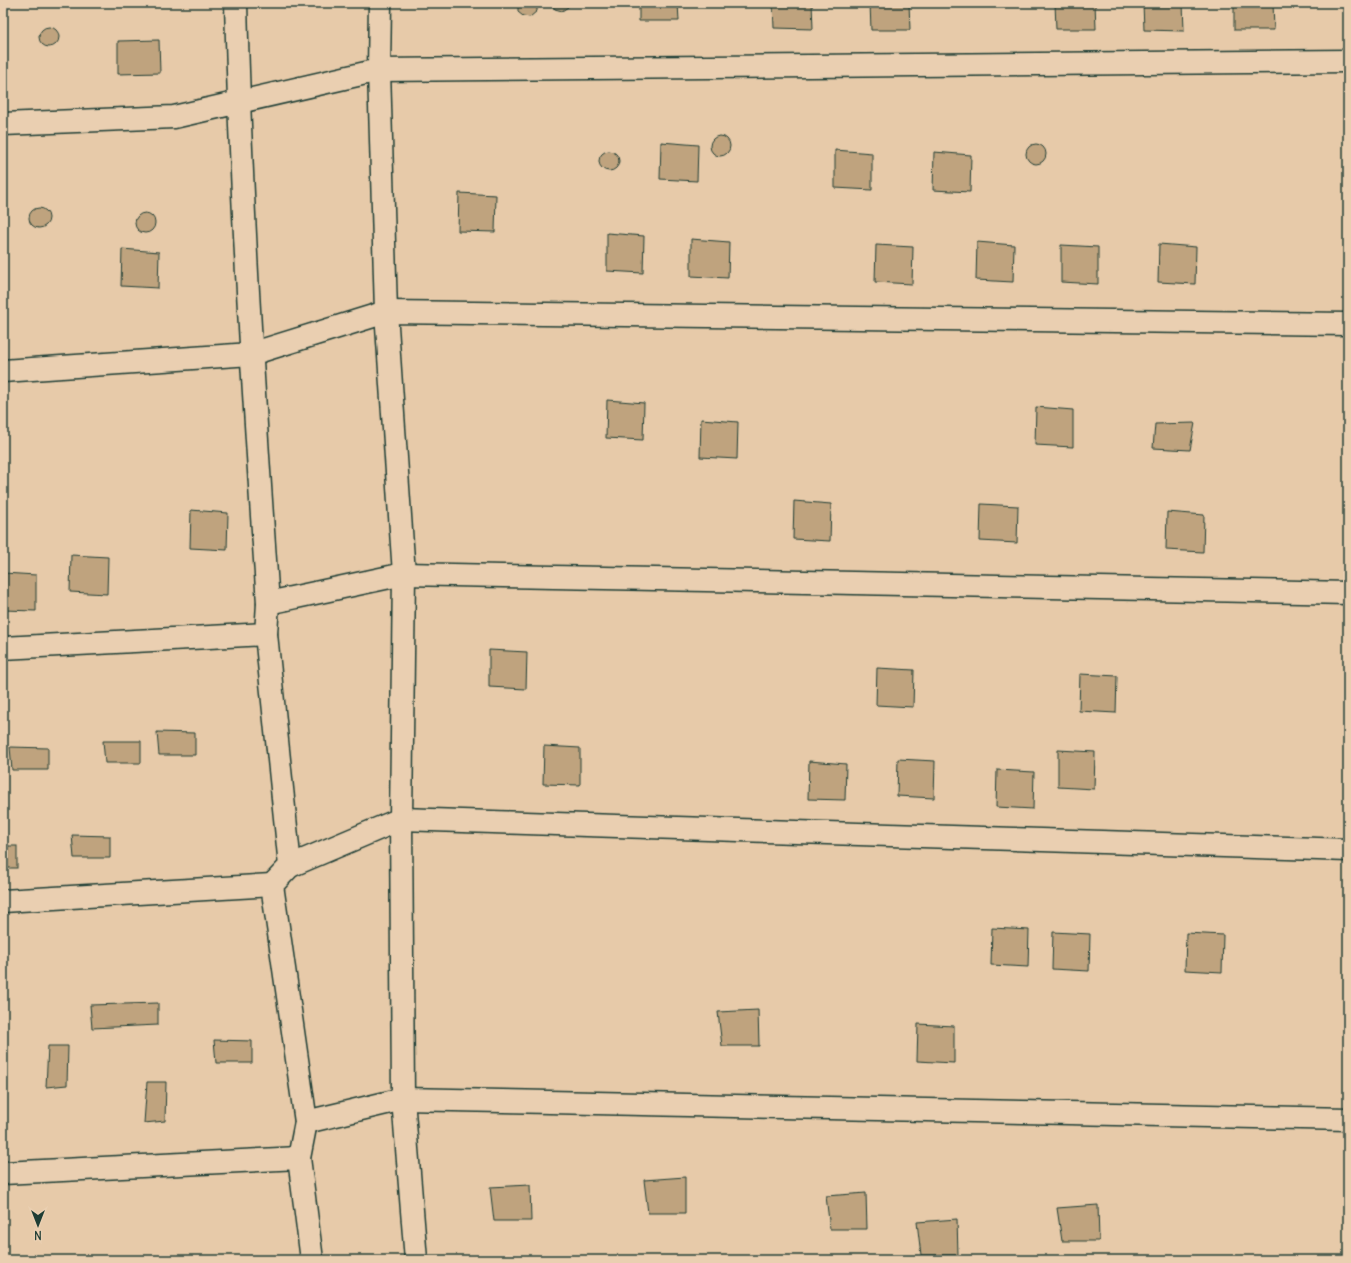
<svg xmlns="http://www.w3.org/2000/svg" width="1351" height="1263" font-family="Delius,sans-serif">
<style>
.building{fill:#bfa37e;stroke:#1f3d34}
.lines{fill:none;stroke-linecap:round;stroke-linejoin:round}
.street-casing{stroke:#1f3d34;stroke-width:25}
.street{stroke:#eacfb1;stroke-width:22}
</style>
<rect width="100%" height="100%" fill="#e7caa9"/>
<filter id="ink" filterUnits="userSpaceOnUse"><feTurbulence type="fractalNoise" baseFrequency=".025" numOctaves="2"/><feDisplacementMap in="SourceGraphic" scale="8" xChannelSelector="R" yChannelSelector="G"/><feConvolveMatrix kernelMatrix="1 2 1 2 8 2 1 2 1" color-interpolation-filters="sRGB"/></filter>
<g filter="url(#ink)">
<g class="building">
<polygon points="518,3 537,3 537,11 530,17 523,16 518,12"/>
<polygon points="550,3 570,3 568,7 562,11 555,9"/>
<polygon points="639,3 678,3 679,21 639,21"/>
<polygon points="773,3 812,3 813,29 774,28"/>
<polygon points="870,3 909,3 910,30 871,30"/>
<polygon points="1055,3 1095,3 1096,29 1056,29"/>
<polygon points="1143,3 1183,3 1184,31 1144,30"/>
<polygon points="1234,3 1273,3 1274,30 1234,30"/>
<circle cx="49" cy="37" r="10"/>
<polygon points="159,40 160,73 118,74 118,41"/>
<circle cx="720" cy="146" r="10"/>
<polygon points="661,142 698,145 697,181 660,179"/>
<circle cx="1036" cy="154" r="10"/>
<polygon points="835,150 872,153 872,190 835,188"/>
<circle cx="609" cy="161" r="10"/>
<polygon points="934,152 971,155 970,192 933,190"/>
<polygon points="459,193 496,195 495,232 458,231"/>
<circle cx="39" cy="218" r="10"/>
<circle cx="145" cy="223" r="10"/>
<polygon points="607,233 644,236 643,273 607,271"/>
<polygon points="691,239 729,242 728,278 691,276"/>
<polygon points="977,242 1014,245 1013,282 976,280"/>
<polygon points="1159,244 1196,247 1195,284 1158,282"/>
<polygon points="876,245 913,247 912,284 875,282"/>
<polygon points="1061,245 1098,247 1098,284 1061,282"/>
<polygon points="122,249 159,252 158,288 121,286"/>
<polygon points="607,400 644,403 643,440 606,438"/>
<polygon points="1036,407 1073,410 1073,447 1035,445"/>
<polygon points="701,419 738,422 737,459 700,457"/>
<polygon points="1195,423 1190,450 1153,448 1155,424"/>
<polygon points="794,501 831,504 830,541 793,539"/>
<polygon points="981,504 1018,506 1017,543 980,541"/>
<polygon points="191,510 228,513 227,550 190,548"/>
<polygon points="1167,512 1204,515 1203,552 1166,550"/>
<polygon points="71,555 108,557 107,594 70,592"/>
<polygon points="3,573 36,575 36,611 3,610"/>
<polygon points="489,650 527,652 526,689 489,687"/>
<polygon points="877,668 914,670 913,707 876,705"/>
<polygon points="1080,674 1117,676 1116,713 1079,711"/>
<polygon points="157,732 195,733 195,755 159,755"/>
<polygon points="103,741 141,741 141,763 105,763"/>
<polygon points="544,746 580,748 580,785 543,784"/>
<polygon points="10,747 48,748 48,770 12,770"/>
<polygon points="1058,750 1095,752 1094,789 1058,787"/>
<polygon points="898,759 935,761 934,798 897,796"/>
<polygon points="809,761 846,764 845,800 808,799"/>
<polygon points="997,770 1034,772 1033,809 996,807"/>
<polygon points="72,835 110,836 110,858 74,858"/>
<rect x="3" y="846" width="14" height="22"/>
<polygon points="992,928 1029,930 1028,967 991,965"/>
<polygon points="1053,932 1090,934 1089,971 1052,969"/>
<polygon points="1186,933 1223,935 1222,972 1185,970"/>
<polygon points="158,1003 158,1025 92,1028 90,1005"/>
<polygon points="758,1010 759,1046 722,1046 718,1012"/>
<polygon points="918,1024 954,1026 954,1063 917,1061"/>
<polygon points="214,1040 252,1041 252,1063 216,1063"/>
<polygon points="48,1046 68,1046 67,1085 46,1087"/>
<polygon points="147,1082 166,1082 165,1121 144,1123"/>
<polygon points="685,1177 685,1213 648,1213 644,1180"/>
<polygon points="530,1185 531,1221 494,1221 490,1187"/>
<polygon points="866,1193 867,1229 830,1229 826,1196"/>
<polygon points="1098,1205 1099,1241 1062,1241 1057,1208"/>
<polygon points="957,1219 958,1255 921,1255 917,1222"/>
</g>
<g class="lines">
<defs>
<g id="street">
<path d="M236 3C241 203 254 403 268 603L266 634 290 866 272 885 306 1122 299 1158 312 1260"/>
<polyline points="380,3 379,70 386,312 404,574 401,819 403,1099 416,1260"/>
<polyline points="3,124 174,117 379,70 1348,61"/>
<polyline points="3,371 251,354 386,312 1348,324"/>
<polyline points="268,603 404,574 1348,593"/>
<polyline points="3,648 266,634"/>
<polyline points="290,866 401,819 1348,850"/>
<polyline points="3,901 272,885"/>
<polyline points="306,1122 403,1099 1348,1119"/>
<polyline points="3,1173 299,1158"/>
</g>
</defs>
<use href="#street" class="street-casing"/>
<use href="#street" class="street"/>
</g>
</g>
<rect width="1351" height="1263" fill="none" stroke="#eacfb1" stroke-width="16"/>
<rect x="8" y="8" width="1335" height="1247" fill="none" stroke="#1f3d34" stroke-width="1.5" filter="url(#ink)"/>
<g transform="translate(38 1225) rotate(180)" stroke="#eacfb1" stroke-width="3" paint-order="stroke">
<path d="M0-3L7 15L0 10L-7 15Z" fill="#1f3d34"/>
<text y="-6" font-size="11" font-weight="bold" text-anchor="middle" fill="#1f3d34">N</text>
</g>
</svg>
